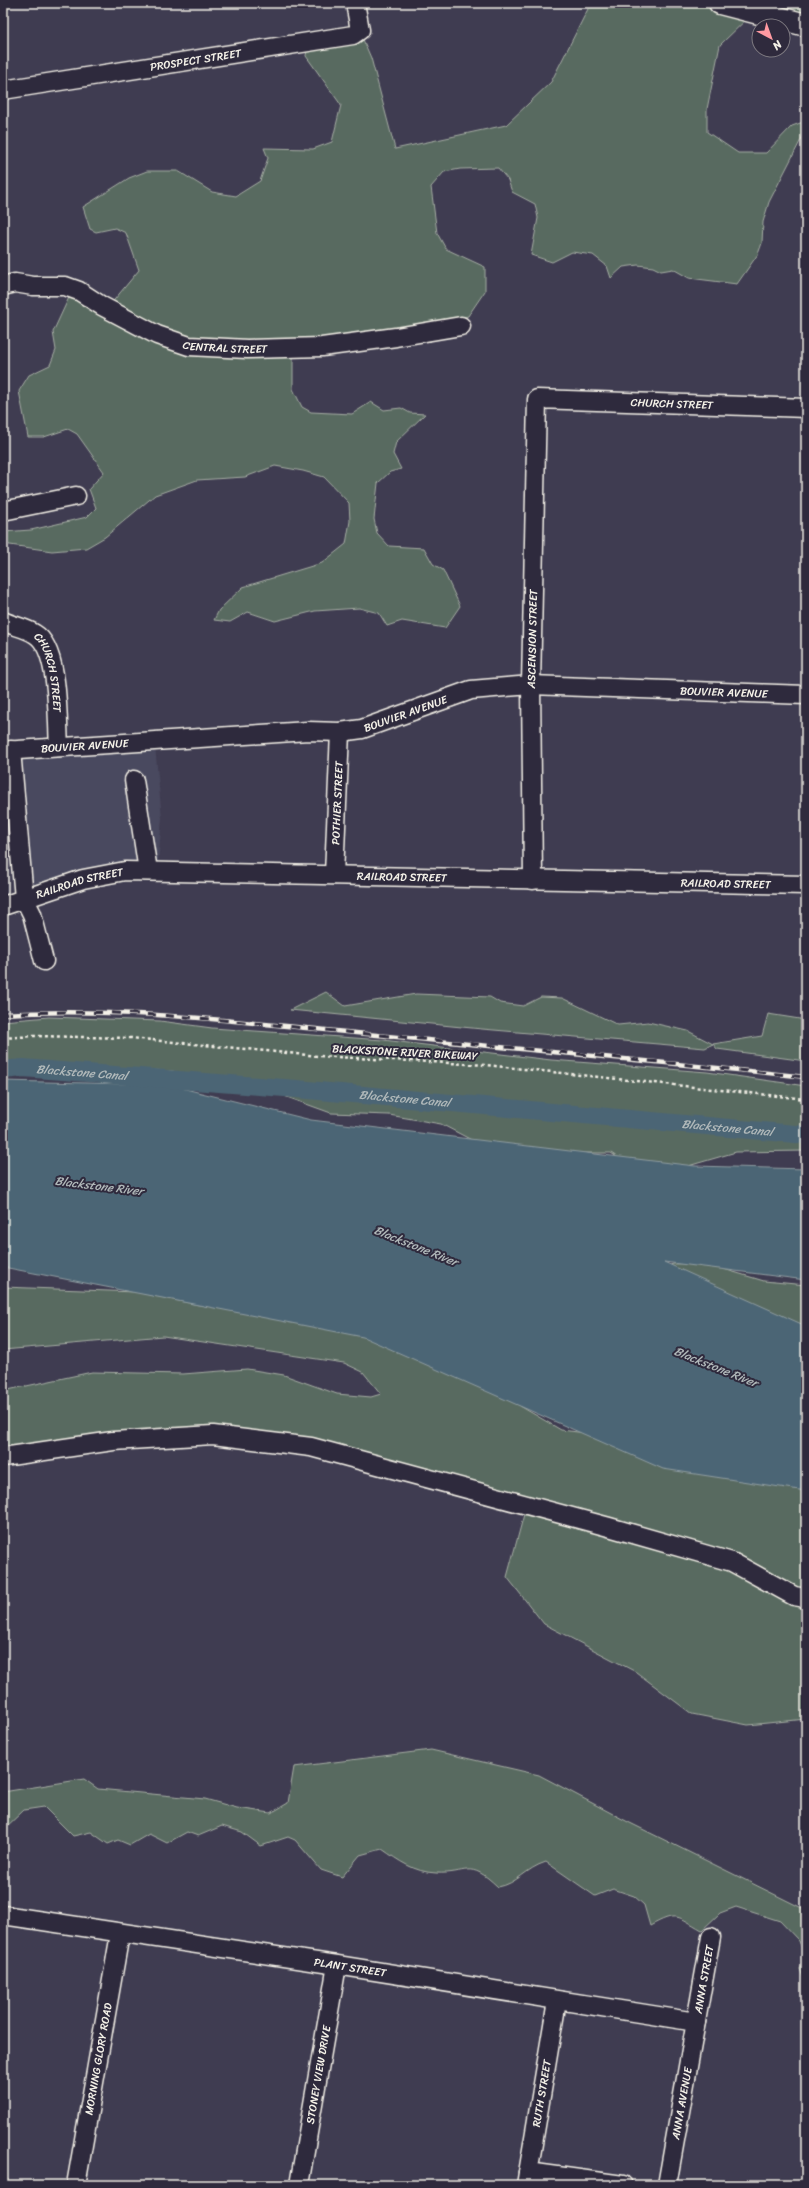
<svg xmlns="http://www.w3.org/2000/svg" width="809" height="2188" font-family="Sriracha,sans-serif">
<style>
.built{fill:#4a495f}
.green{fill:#596a61;stroke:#a6aea4}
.water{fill:#4c6574;stroke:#8f9da2}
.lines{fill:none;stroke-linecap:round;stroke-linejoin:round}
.canal{stroke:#4c6574;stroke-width:18}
.minor-casing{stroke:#f4f1e8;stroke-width:21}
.major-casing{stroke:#f4f1e8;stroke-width:25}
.path{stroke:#f4f1e8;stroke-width:2.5;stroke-dasharray:3 3;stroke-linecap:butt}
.minor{stroke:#2f2a3d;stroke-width:18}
.major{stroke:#2f2a3d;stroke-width:22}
.rail-casing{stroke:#f4f1e8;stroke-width:4.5}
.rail{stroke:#2f2a3d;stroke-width:3;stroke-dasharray:9;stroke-linecap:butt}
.labels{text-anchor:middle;stroke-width:4;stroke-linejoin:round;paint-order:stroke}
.street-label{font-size:11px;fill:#f4f1e8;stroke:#2f2a3d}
.water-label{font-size:12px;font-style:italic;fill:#b1b9ba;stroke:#2f2a3d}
</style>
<rect width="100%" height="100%" fill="#3f3c51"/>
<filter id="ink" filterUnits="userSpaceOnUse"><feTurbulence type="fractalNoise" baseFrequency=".025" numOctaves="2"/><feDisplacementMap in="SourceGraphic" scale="8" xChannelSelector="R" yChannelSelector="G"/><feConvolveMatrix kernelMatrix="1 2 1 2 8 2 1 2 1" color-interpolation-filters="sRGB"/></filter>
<g filter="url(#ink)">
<polygon class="built" points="154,736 162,818 158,864 27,894 10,747"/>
<g class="green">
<polygon points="591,3 806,3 806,20 757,9 720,45 707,109 707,132 738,153 766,153 792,126 806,121 806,130 769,202 763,222 762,243 758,254 737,284 689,278 673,269 661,271 653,267 638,265 623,267 611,278 607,266 593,255 572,252 552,262 531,255 538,218 535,204 512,192 508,180 498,168 460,169 444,172 431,187 437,233 446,249 485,267 485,291 468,316 417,330 293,344 293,389 302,407 311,412 352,414 371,402 384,410 401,408 410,413 425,414 396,442 393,454 401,469 390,472 378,483 374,519 377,533 389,546 424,548 433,564 443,570 460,606 445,628 402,621 387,626 379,613 359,608 315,611 275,621 248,612 230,622 214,620 219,610 243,587 322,563 346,544 350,521 349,503 324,477 303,471 275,466 245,477 197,480 155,495 105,537 86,548 52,551 3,544 3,532 31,530 87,517 96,508 89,489 104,472 77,434 68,429 44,437 28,437 19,391 29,375 50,365 56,350 53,332 72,291 110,305 139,270 126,233 115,228 96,232 90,229 83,207 129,178 147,171 178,171 212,192 236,196 260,181 268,158 264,148 313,149 332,142 341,105 306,56 309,36 358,28 371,58 395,149 506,125 551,82"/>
<polygon points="326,992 345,1006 416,994 490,997 500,1003 523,1006 541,997 562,998 618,1025 648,1022 688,1031 713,1044 762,1036 768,1014 806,1020 806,1061 717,1049 713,1044 705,1048 482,1029 290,1010"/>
<polygon points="49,1017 160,1021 212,1028 383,1040 551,1060 707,1072 806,1086 806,1151 736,1152 654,1176 638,1171 611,1153 541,1153 487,1148 441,1124 389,1115 331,1113 248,1083 172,1071 89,1067 16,1073 3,1071 3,1021"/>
<polygon points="703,1263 764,1281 806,1285 806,1332 663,1268 673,1264"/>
<polygon points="3,1287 135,1292 199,1305 311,1316 481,1365 520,1406 561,1430 619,1437 806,1481 806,1719 748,1725 692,1714 636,1672 544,1624 507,1577 526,1507 393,1468 219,1436 3,1458 3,1391 92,1372 183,1374 247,1369 284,1375 337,1394 371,1397 381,1394 363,1372 344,1363 163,1336 3,1350"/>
<path d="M431 1750 539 1775 628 1822 806 1910V1977H803L800 1969 805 1956 799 1941 780 1921 736 1907 720 1913 702 1930C677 1916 677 1911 650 1926L644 1905 634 1896 613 1889 595 1896 546 1862C526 1868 517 1884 498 1887 468 1858 468 1875 436 1873 414 1872 399 1861 382 1849L360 1855 342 1877 321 1870 295 1840 288 1837 261 1846 242 1832 222 1826 198 1836 187 1832 167 1843 149 1834 130 1845 118 1840 108 1844 91 1832 73 1836 44 1807 24 1810 3 1830V1792L84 1779 98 1789 205 1799 237 1808 271 1813 288 1803 294 1767Z"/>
</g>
<polygon class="water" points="3,1081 169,1085 311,1120 695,1166 806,1169 806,1280 664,1262 806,1326 806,1491 663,1469 363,1337 3,1267"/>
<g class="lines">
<path class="canal" id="s1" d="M3 1070 23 1068 297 1089 806 1135"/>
<defs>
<g id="minor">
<path id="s2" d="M3 90 353 35 360 30 355 3"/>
<path id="s3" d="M3 286 15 283 33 286H65L79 291 102 306 157 335 189 346 247 349 322 347 396 337 461 326"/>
<polyline points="3,511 76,496"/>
<path id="s4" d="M3 621C13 626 26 628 35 634 60 649 57 720 59 747"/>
<polyline points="11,750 24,898 32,914 44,961"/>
<path id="s5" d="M3 751 308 731 340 732 362 729 471 690 531 685 806 695"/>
<polyline points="134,780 148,871"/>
<path id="s6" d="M334 875 340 732"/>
<path id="s7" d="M533 880 531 685 537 399 806 408"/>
<path id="s8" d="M3 906 83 879 125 871 806 885"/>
<polyline points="3,1457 113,1441 213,1435 311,1447 609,1527 732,1562 794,1596 806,1598"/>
<path id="s9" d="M3 1915 337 1965 696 2022"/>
<polyline points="528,2172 623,2185"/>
<path id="s10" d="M76 2185 120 1934"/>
<path id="s11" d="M299 2185 337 1965"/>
<path id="s12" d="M526 2185 557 2001"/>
<path id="s13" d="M667 2185 711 1937"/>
</g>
<polyline id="major" points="720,3 806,25"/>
</defs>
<use href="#minor" class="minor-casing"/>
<use href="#major" class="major-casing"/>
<polyline class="path" points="3,1038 34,1036 131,1038 318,1056 486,1065 806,1099"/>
<use href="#minor" class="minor"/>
<use href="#major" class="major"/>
<defs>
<path id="rail" d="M3 1014C118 1007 232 1021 346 1032 500 1046 653 1061 806 1077"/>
</defs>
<use href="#rail" class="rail-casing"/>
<use href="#rail" class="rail"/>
</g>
</g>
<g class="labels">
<g class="street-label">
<text dy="4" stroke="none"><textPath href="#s2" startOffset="195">PROSPECT STREET</textPath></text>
<text dy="4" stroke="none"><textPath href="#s3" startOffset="237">CENTRAL STREET</textPath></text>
<text dy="4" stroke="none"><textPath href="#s7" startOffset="616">CHURCH STREET</textPath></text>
<text dy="4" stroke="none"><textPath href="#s7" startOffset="241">ASCENSION STREET</textPath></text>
<text dy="4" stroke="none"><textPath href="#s4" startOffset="77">CHURCH STREET</textPath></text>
<text dy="4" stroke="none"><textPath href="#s5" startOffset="729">BOUVIER AVENUE</textPath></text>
<text dy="4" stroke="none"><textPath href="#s5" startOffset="406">BOUVIER AVENUE</textPath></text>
<text dy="4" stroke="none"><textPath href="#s5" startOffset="82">BOUVIER AVENUE</textPath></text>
<text dy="4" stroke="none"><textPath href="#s6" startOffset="72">POTHIER STREET</textPath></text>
<text dy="4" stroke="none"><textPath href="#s8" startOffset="404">RAILROAD STREET</textPath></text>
<text dy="4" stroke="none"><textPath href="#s8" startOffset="80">RAILROAD STREET</textPath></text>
<text dy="4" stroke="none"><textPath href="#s8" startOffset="728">RAILROAD STREET</textPath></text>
<text transform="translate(405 1052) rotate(3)" y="4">BLACKSTONE RIVER BIKEWAY</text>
<text dy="4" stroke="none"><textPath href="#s9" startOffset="351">PLANT STREET</textPath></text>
<text dy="4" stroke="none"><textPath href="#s13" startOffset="209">ANNA STREET</textPath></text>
<text dy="4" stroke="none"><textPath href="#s10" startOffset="128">MORNING GLORY ROAD</textPath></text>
<text dy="4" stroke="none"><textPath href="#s11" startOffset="112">STONEY VIEW DRIVE</textPath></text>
<text dy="4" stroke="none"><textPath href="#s12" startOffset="93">RUTH STREET</textPath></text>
<text dy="4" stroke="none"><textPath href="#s13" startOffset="83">ANNA AVENUE</textPath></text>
</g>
<g class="water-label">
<text dy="4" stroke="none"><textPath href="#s1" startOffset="79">Blackstone Canal</textPath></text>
<text dy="4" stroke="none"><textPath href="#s1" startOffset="403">Blackstone Canal</textPath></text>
<text dy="4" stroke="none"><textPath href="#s1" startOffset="727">Blackstone Canal</textPath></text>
<text transform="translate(99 1186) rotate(7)" y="4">Blackstone River</text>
<text transform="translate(416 1246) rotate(22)" y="4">Blackstone River</text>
<text transform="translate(716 1367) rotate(22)" y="4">Blackstone River</text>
</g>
</g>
<rect width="809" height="2188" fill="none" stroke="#2f2a3d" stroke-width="16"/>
<rect x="8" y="8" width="793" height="2172" fill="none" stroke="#f4f1e8" stroke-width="1.5" filter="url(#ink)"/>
<g transform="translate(771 38) rotate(139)"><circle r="19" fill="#2f2a3d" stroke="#7e7a81"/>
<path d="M0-3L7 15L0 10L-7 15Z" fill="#ff9aa2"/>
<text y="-6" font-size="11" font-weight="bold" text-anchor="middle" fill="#f4f1e8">N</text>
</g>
</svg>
